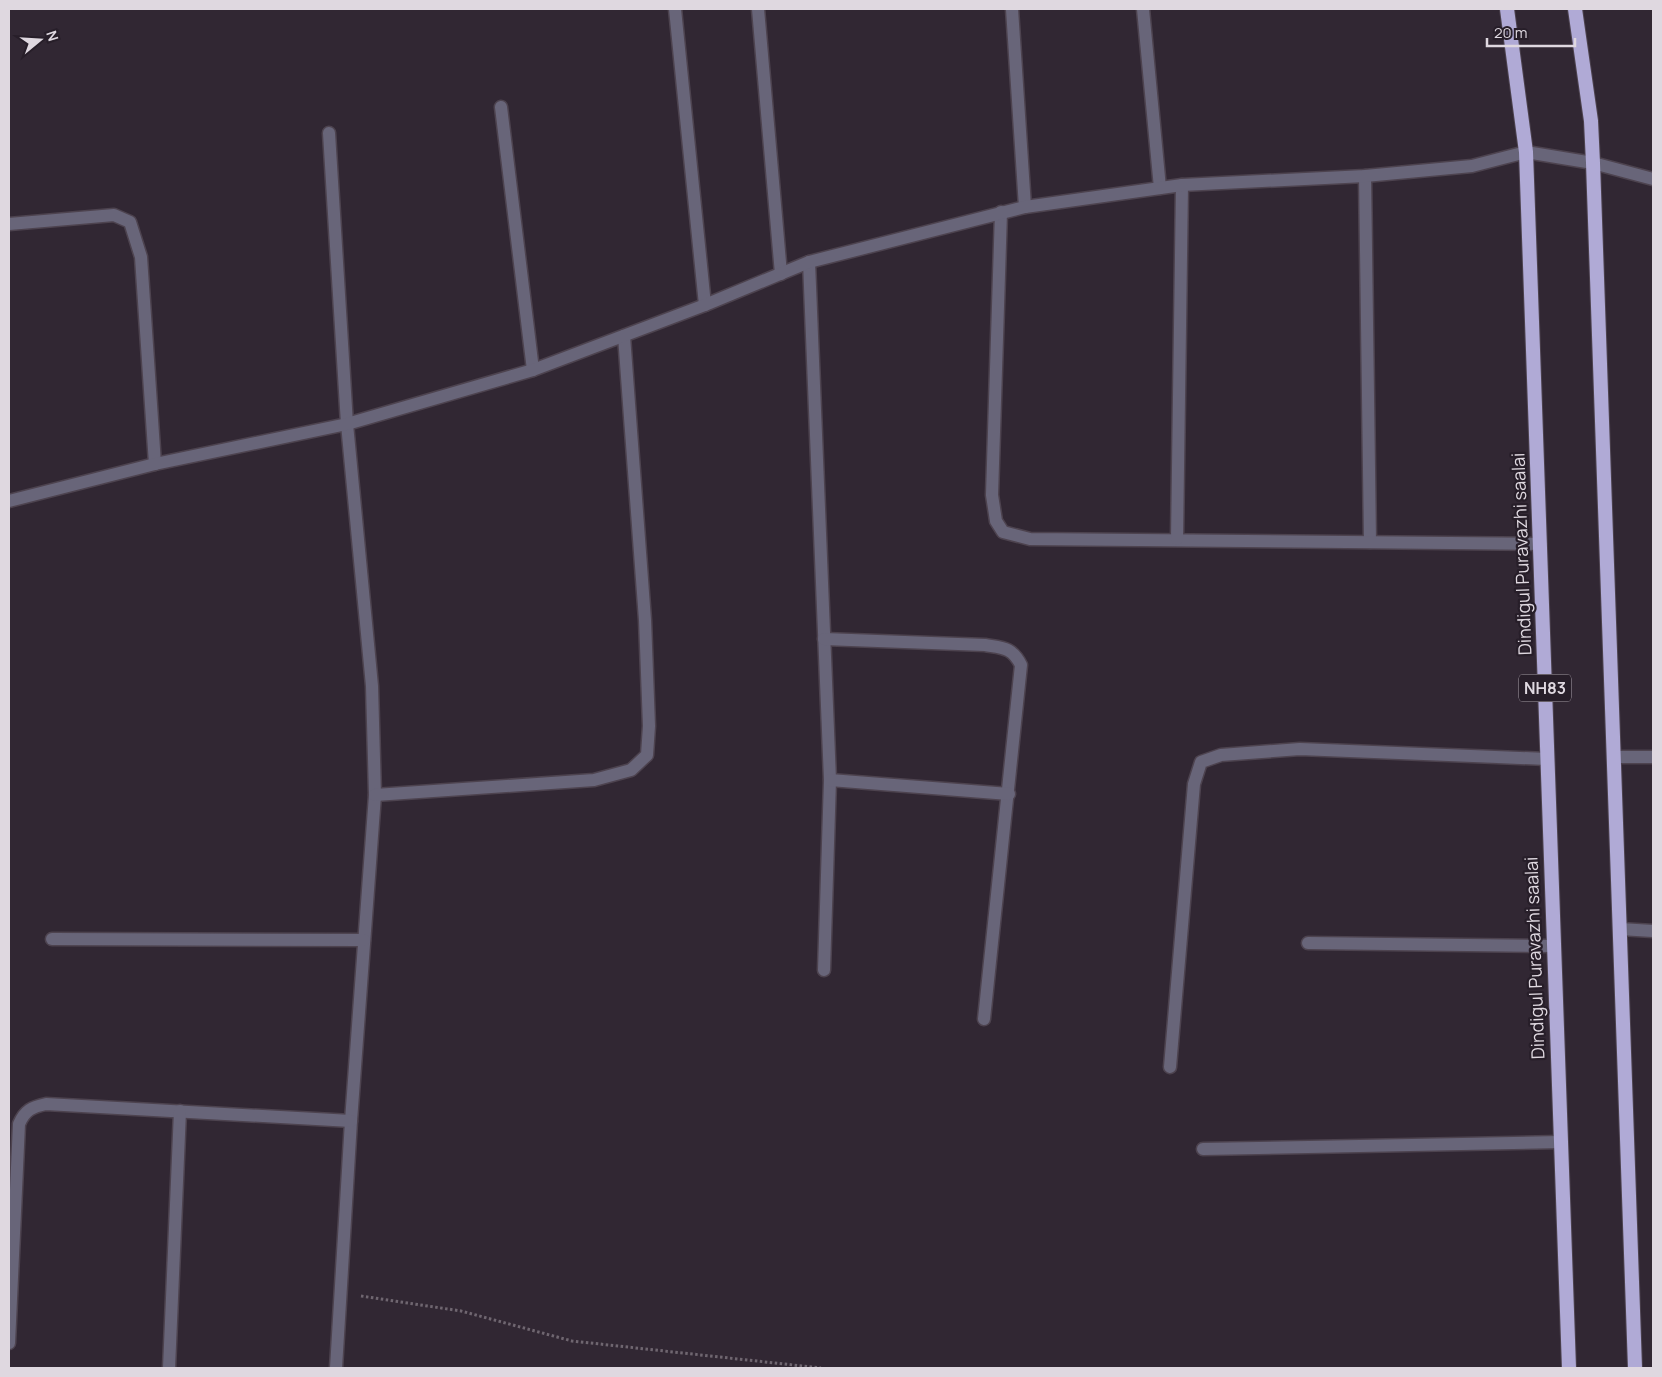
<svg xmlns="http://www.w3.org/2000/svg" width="1662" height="1377" font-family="Manrope,sans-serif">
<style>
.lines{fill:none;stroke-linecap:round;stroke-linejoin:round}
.minor-casing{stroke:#4d434f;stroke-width:15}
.tertiary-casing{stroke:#4d434f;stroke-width:15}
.trunk-casing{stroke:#4d434f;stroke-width:16}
.path{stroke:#6f6670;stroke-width:3;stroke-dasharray:2.5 2.5;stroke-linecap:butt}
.minor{stroke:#686579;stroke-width:12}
.tertiary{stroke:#686579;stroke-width:12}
.trunk{stroke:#b0aad6;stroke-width:14}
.labels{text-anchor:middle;stroke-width:4.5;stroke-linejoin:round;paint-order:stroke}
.shield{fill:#271e29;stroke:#a8a0a9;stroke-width:1}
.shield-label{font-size:16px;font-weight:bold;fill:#dfd8e0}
.street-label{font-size:18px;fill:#dfd8e0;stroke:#271e29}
</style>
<rect width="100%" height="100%" fill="#312733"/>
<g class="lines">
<defs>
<g id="minor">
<polyline points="675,9 705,305"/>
<polyline points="758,9 781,274"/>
<polyline points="1012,9 1025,207"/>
<polyline points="1143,9 1160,188"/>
<polyline points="501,107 533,370"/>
<polyline points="329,133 347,424 372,686 375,795 351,1121 336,1368"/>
<polyline points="1365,176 1370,542"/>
<polyline points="1001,212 992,495 996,521 1003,532 1030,539 1540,544"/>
<polyline points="9,224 114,215 130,222 141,257 155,464"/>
<polyline points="809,262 830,780 824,970"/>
<polyline points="1177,539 1182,185"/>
<path d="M824 639 985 645C1003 648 1012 647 1021 665L984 1019"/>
<polyline points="1614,757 1653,757"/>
<polyline points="830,780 1009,794"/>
<polyline points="375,795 594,780 631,770 647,755 649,726 645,620 624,336"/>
<polyline points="1620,929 1653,931"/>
<polyline points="52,939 364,940"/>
<polyline points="1308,943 1554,946"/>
<polyline points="1170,1067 1194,784 1201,762 1221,755 1300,749 1547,759"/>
<polyline points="1203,1149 1560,1142"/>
<path d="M9 1343 19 1124C25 1110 32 1107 46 1104L351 1121"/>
<polyline points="169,1368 180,1111"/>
</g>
<polyline id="tertiary" points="9,501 155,464 347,424 533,370 705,305 809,262 1025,207 1182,185 1365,176 1472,166 1526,152 1593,163 1653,179"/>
<g id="trunk">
<polyline points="1507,9 1526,152 1569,1368"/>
<polyline points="1575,9 1591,121 1593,163 1635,1368"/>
</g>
</defs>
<use href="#minor" class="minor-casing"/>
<use href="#tertiary" class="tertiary-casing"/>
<use href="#trunk" class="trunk-casing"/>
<polyline class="path" points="361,1296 461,1311 572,1341 821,1368"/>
<use href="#minor" class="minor"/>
<use href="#tertiary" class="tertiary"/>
<use href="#trunk" class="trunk"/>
</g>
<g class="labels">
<rect class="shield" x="1519" y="674.5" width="52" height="27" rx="4"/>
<g class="shield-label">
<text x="1545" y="694">NH83</text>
</g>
<g class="street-label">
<text transform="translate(1522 554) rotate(-92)" y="6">Dindigul Puravazhi saalai</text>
<text transform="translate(1535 958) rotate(-92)" y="6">Dindigul Puravazhi saalai</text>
</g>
</g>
<rect width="1662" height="1377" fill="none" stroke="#dfd8e0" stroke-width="20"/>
<g transform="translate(40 40) rotate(72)" stroke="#271e29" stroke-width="4" paint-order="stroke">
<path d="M0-4L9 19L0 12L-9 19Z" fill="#dfd8e0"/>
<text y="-8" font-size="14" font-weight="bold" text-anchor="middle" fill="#dfd8e0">N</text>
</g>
<path d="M1487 38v8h88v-8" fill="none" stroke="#dfd8e0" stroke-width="2.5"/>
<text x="1494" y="38" font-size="15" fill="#dfd8e0" stroke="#271e29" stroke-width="4" paint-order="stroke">20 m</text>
</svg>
